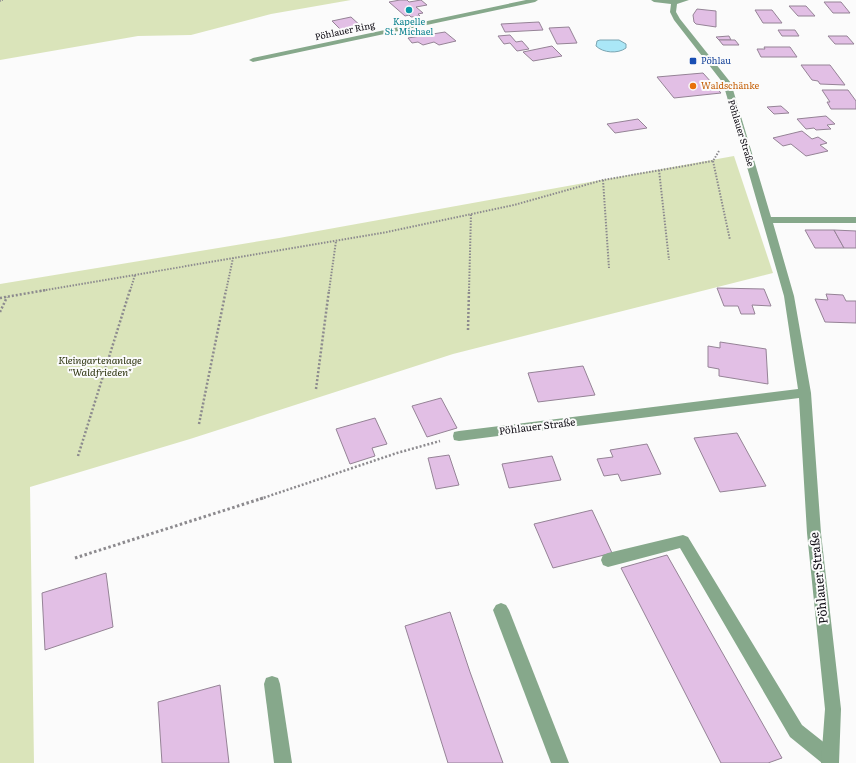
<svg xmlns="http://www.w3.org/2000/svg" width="856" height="763" font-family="Literata,serif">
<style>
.green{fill:#dae4ba}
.water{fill:#aae7f7;stroke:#7ba5b2}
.building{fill:#e2bfe5;stroke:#958396}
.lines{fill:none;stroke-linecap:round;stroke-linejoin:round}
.path-far3{stroke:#8c8a8e;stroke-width:1.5;stroke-dasharray:1 1;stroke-linecap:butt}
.path-far2{stroke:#8c8a8e;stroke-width:2;stroke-dasharray:1.5 1.5;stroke-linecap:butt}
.path-far1{stroke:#8c8a8e;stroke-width:2.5;stroke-dasharray:2 2;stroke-linecap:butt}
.path{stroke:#8c8a8e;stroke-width:3;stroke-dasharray:2.5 2.5;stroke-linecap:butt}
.lane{fill:#86a88b;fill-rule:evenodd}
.street{fill:#86a88b;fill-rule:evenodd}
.culture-dot{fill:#0f9aa8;stroke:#fbfbfb;stroke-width:1.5}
.transit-dot{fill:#1a4fb4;stroke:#fbfbfb;stroke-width:1.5}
.food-dot{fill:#e8710a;stroke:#fbfbfb;stroke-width:1.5}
.labels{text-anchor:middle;stroke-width:4;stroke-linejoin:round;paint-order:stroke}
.far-culture-label{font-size:9px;fill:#0d838f;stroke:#fbfbfb}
.far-street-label{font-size:9px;fill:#0d0a12;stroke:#fbfbfb}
.far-transit-label{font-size:9px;fill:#164399;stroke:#fbfbfb;text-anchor:start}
.far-food-label{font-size:9px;fill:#c56008;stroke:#fbfbfb;text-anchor:start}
.park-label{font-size:10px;font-style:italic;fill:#2c330e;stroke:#fbfbfb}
.street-label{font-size:10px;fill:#0d0a12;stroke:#fbfbfb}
.near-street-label{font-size:12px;fill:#0d0a12;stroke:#fbfbfb}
</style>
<rect width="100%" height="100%" fill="#fbfbfb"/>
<g class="green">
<polygon points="0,0 351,0 271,14 191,35 138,36 0,60"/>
<polygon points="734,156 773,273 453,354 190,439 30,487 34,763 0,763 0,284 279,238"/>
</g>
<path class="water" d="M600 40H619L626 44V48C618 54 603 53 596 46L597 41Z"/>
<g class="building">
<polygon points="400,0 407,0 409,2 421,0 427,5 416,7 423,13 418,14 420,16 411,17 409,15 405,16 389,2"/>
<polygon points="824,2 841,2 850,13 833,13"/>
<polygon points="789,6 806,6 815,16 798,16"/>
<polygon points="697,9 716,11 716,27 696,24 694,22 693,15"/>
<polygon points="755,10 772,10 782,23 763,23"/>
<polygon points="351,17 363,28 343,32 332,21"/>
<polygon points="539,22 543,30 505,32 501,24"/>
<polygon points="569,27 577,43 557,44 549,28"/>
<polygon points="778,30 795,30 799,36 782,36"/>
<polygon points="445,32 456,41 439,45 434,42 423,45 418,42 412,43 408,38"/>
<polygon points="510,35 516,42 522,41 529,49 517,51 510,43 504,44 498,36"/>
<polygon points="729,36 731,40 719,40 716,37"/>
<polygon points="828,36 847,36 854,44 835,44"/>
<polygon points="719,40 735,40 739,45 723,45"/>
<polygon points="552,46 562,56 533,61 523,52"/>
<polygon points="764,47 790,47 797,57 761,57 757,49 765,49"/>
<polygon points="801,65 830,65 845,85 820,84 818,81 812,80"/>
<polygon points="703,73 721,93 674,98 657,77"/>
<polygon points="822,90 848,90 856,101 856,109 831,109 827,102 830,102"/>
<polygon points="781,106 789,113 774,114 767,107"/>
<polygon points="826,116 835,124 827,125 831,129 816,130 814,128 806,129 797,119"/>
<polygon points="638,119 647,128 615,133 607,124"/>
<polygon points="802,131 812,139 818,137 827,143 820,145 828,151 806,156 791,144 783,146 773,138"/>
<polygon points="805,230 834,230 844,248 815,248"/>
<polygon points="834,230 856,231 856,248 844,248"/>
<polygon points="717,288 764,289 771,306 752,305 755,314 741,314 738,306 724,306"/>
<polygon points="826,294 843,295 846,301 856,301 856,323 825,322 815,299 828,300"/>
<polygon points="720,342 766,349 768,384 719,376 719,369 708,367 708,346 720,348"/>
<polygon points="583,366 595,395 538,402 528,373"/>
<polygon points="441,398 457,428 427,437 412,406"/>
<polygon points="375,418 387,444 372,448 375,456 350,464 336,429"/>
<polygon points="737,433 766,486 720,492 694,438"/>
<polygon points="647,444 661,474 621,481 618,474 604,476 597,459 613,457 610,450"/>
<polygon points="449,455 459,485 436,489 428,458"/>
<polygon points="552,456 561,480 509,488 502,464"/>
<polygon points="592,510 612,553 553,568 534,524"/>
<polygon points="667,555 697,608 782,758 768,763 721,763 621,568"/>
<polygon points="106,573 113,627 45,650 42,593"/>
<polygon points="450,612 470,672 503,763 448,763 405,626"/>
<polygon points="220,685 229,763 162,763 158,702"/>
</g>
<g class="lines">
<polyline class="path-far3" points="0,1 3,0"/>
<g class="path-far2">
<polyline points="713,161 730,240"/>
<polyline points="659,170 669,260"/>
<polyline points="603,180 609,268"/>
<polyline points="40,291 387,232 514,205 603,180 713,161 719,151"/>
<polyline points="130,291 135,275"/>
<polyline points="226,291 233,258"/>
<polyline points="329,291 336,241"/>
<polyline points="469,291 471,214"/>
</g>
<g class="path-far1">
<polyline points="0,298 46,290"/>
<polyline points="0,312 7,297"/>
<polyline points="468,330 469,290"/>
<polyline points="316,389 329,290"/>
<polyline points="199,424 226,290"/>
<polyline points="78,456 130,290"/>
<polyline points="260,499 397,453 440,441"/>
</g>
<polyline class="path" points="75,558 263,498"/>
<g class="lane">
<polygon points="683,535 688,537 802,725 836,752 839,758 837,763 822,763 790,737 680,548 608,567 603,565 601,560 603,555 608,553"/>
<polygon points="501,603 506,605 509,610 569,763 551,763 493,610 496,605"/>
<polygon points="272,676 278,678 280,684 292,763 274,763 264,684 266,678"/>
</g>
<g class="street">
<polygon points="526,0 538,0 535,2 253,62 249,60 253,58"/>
<polygon points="651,0 689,0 677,4 676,12 680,19 731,83 771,217 856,217 856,223 773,223 794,296 811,393 821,533 841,709 839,763 821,763 825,709 807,533 799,398 459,441 454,440 453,436 454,432 459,431 798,389 784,296 723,83 674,20 670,12 671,4 654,2"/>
</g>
</g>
<circle class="culture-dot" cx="409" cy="10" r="4"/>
<rect class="transit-dot" x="689" y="57" width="8" height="8" rx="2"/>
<circle class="food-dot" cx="693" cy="86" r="4"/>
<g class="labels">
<g class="far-culture-label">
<text x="409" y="25">Kapelle<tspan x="409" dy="10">St. Michael</tspan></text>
</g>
<g class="far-street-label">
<text transform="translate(345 31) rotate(-12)" y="3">Pöhlauer Ring</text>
<text transform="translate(741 133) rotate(73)" y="3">Pöhlauer Straße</text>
</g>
<g class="far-transit-label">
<text x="701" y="64">Pöhlau</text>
</g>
<g class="far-food-label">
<text x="701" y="89">Waldschänke</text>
</g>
<g class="park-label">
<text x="100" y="364">Kleingartenanlage<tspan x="100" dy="12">"Waldfrieden"</tspan></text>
</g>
<g class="street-label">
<text transform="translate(537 426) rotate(-7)" y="4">Pöhlauer Straße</text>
</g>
<g class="near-street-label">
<text transform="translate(819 578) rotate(-96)" y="4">Pöhlauer Straße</text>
</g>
</g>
</svg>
